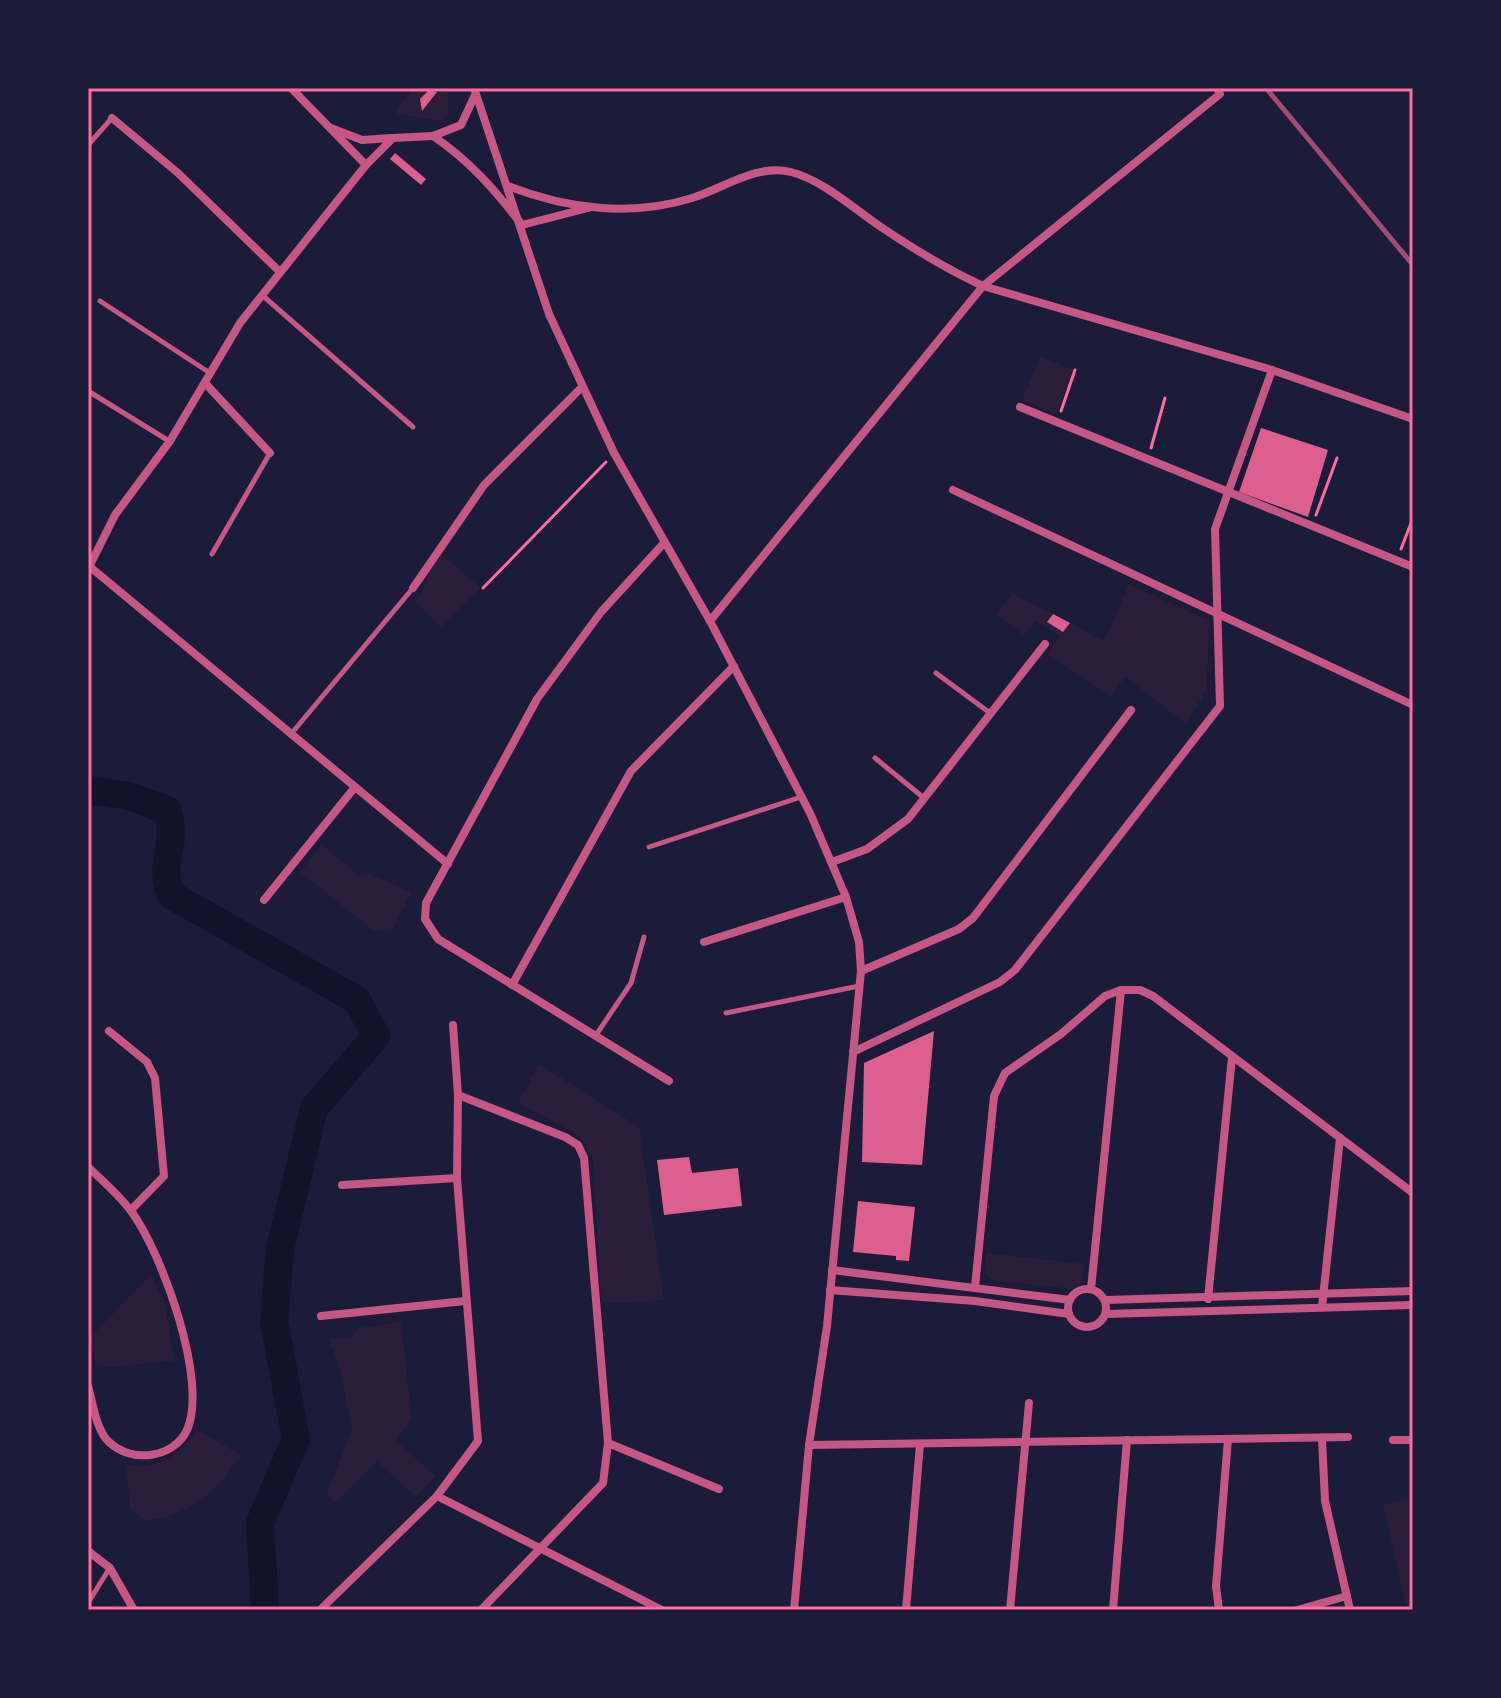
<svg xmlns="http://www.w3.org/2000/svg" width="1501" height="1698" font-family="Montserrat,sans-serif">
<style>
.green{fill:#2a1e3b}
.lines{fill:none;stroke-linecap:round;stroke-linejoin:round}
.river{stroke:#12122b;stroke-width:28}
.building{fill:#dd5f8e}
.path{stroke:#ff6b9d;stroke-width:3}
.service{stroke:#c65784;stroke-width:5}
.minor{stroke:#c65784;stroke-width:8}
.rail{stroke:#a44b75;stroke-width:5}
.neatline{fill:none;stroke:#ff6b9d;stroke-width:3}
</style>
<rect width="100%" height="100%" fill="#1b1b3a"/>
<g class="green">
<polygon points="413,88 447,88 449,113 442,121 395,114"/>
<polygon points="1040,356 1073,370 1056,414 1022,401"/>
<path d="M439 551 480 588 442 627 415 602C428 588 428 567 439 551Z"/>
<polygon points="1129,584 1209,621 1207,689 1186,724 1125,677 1111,696 1047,654 1060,636 1036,621 1023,635 996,614 1012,593 1053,614 1063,631 1070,623 1104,641"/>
<polygon points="322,845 359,875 363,871 412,892 391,932 373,930 300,872"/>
<polygon points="539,1064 639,1127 664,1300 601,1304 593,1158 579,1136 518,1103"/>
<polygon points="986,1253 1084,1264 1083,1282 1072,1289 992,1280 984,1272"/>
<polygon points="151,1275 165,1304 174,1361 97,1368 88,1339"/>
<polygon points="401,1322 412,1419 396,1440 435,1476 416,1497 377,1461 336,1503 327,1494 352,1429 339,1364 328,1339 352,1338 357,1328"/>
<path d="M197 1430 241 1455C213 1494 195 1513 146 1521L130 1509 126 1465C159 1470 179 1456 197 1430Z"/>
<polygon points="1413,1497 1413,1610 1407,1610 1383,1505"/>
</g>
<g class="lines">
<path class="river" d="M88 790 129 796 167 810C180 845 157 858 171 895L357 1000 376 1036 314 1108 280 1249 274 1322 296 1439 260 1523 265 1610"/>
</g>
<g class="building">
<polygon points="429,90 437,92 422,111 420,99"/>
<polygon points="395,153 426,179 421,185 390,159"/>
<polygon points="1261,428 1328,450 1308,517 1239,492"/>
<polygon points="1053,614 1070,623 1063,632 1047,622"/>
<polygon points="934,1031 922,1165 862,1162 864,1063"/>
<polygon points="689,1157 692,1173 738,1168 742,1206 664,1215 657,1160"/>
<polygon points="858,1201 915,1207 909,1261 896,1260 896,1256 853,1252"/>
</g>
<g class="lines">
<g class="path">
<polyline points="1061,411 1075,370"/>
<polyline points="1151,448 1165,398"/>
<polyline points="1316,515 1337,458"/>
<polyline points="1401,549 1413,518"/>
<polyline points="483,588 606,462"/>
</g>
<g class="service">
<polyline points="88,145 112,118"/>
<polyline points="262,295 413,427"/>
<polyline points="100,301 210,373"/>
<polyline points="88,391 169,441"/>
<polyline points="212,554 270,453"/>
<polyline points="936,673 990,713"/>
<polyline points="291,734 413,588"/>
<polyline points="875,758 924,798"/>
<polyline points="649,847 801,797"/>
<polyline points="726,1013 859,986"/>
<polyline points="596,1035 631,983 644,937"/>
<polyline points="88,1603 109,1569"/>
</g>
<g class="minor">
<polyline points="291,88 366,165"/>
<polyline points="474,88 549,314 614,453 710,621 810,813 846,897 859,942 861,971 827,1326 809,1445 794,1610"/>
<polyline points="112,118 178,173 280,272"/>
<polyline points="331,128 362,140 391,138"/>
<path d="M433 136C470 161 495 190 522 225L588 208"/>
<path d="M508 186C566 209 632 217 692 198 722 189 758 163 791 172 822 180 852 207 878 225 912 248 946 269 983 286L1272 370 1413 419"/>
<polyline points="205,383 270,453"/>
<polyline points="1020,407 1413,567"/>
<polyline points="953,490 1413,705"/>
<polyline points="664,543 601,612 537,699 426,903 425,919 438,939 669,1081"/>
<polyline points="89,566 448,864"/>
<polyline points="88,569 115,515 170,441 240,323 366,165 393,138 433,136 461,125 475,95"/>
<polyline points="413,588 484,485 582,387"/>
<polyline points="710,621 983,286 1220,94 1217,88"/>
<polyline points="832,862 867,849 908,819 1045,644"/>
<polyline points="264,900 355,787"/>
<polyline points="704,942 846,897"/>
<polyline points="861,971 959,929 973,918 1131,710"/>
<polyline points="512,985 631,771 734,666"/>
<polyline points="109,1031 147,1062 155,1078 164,1176 131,1210"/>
<polyline points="853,1052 1000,982 1015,970 1220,706 1215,529 1272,370"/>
<polyline points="458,1095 565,1137 578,1145 584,1158 608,1443 603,1483 481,1610"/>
<path d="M88 1167C103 1181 119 1195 131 1211 161 1251 209 1381 187 1430 174 1458 132 1464 109 1442 96 1430 93 1403 88 1386"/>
<polyline points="342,1185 457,1178"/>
<polyline points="832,1270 1070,1300"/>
<polyline points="975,1287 994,1096 1005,1073 1061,1034 1105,996 1121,990 1140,990 1153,996 1413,1193"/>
<circle cx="1087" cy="1308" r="19"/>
<polyline points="1091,1289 1121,990"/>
<polyline points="830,1290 975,1301 1069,1314"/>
<polyline points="1208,1299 1232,1057"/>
<polyline points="1105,1300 1413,1291"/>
<polyline points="1322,1307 1340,1138"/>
<polyline points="1106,1314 1413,1305"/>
<polyline points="321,1316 465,1301"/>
<polyline points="1322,1439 1325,1501 1350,1610"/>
<polyline points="1393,1440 1413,1440"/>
<polyline points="608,1443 719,1489"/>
<polyline points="809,1445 1348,1437"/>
<polyline points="437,1496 662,1610"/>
<polyline points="88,1551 110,1568 134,1610"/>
<polyline points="320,1610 437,1496 478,1441 457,1178 458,1095 453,1025"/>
<polyline points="906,1610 920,1444"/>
<polyline points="1010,1610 1029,1403"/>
<polyline points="1113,1610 1127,1440"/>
<polyline points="1219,1610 1216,1586 1228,1439"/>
<polyline points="1297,1610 1347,1596"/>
</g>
<polyline class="rail" points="1266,88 1413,265"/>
</g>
<rect width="1501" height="1698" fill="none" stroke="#1b1b3a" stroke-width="180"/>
<rect x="90" y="90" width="1321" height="1518" class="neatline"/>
</svg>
